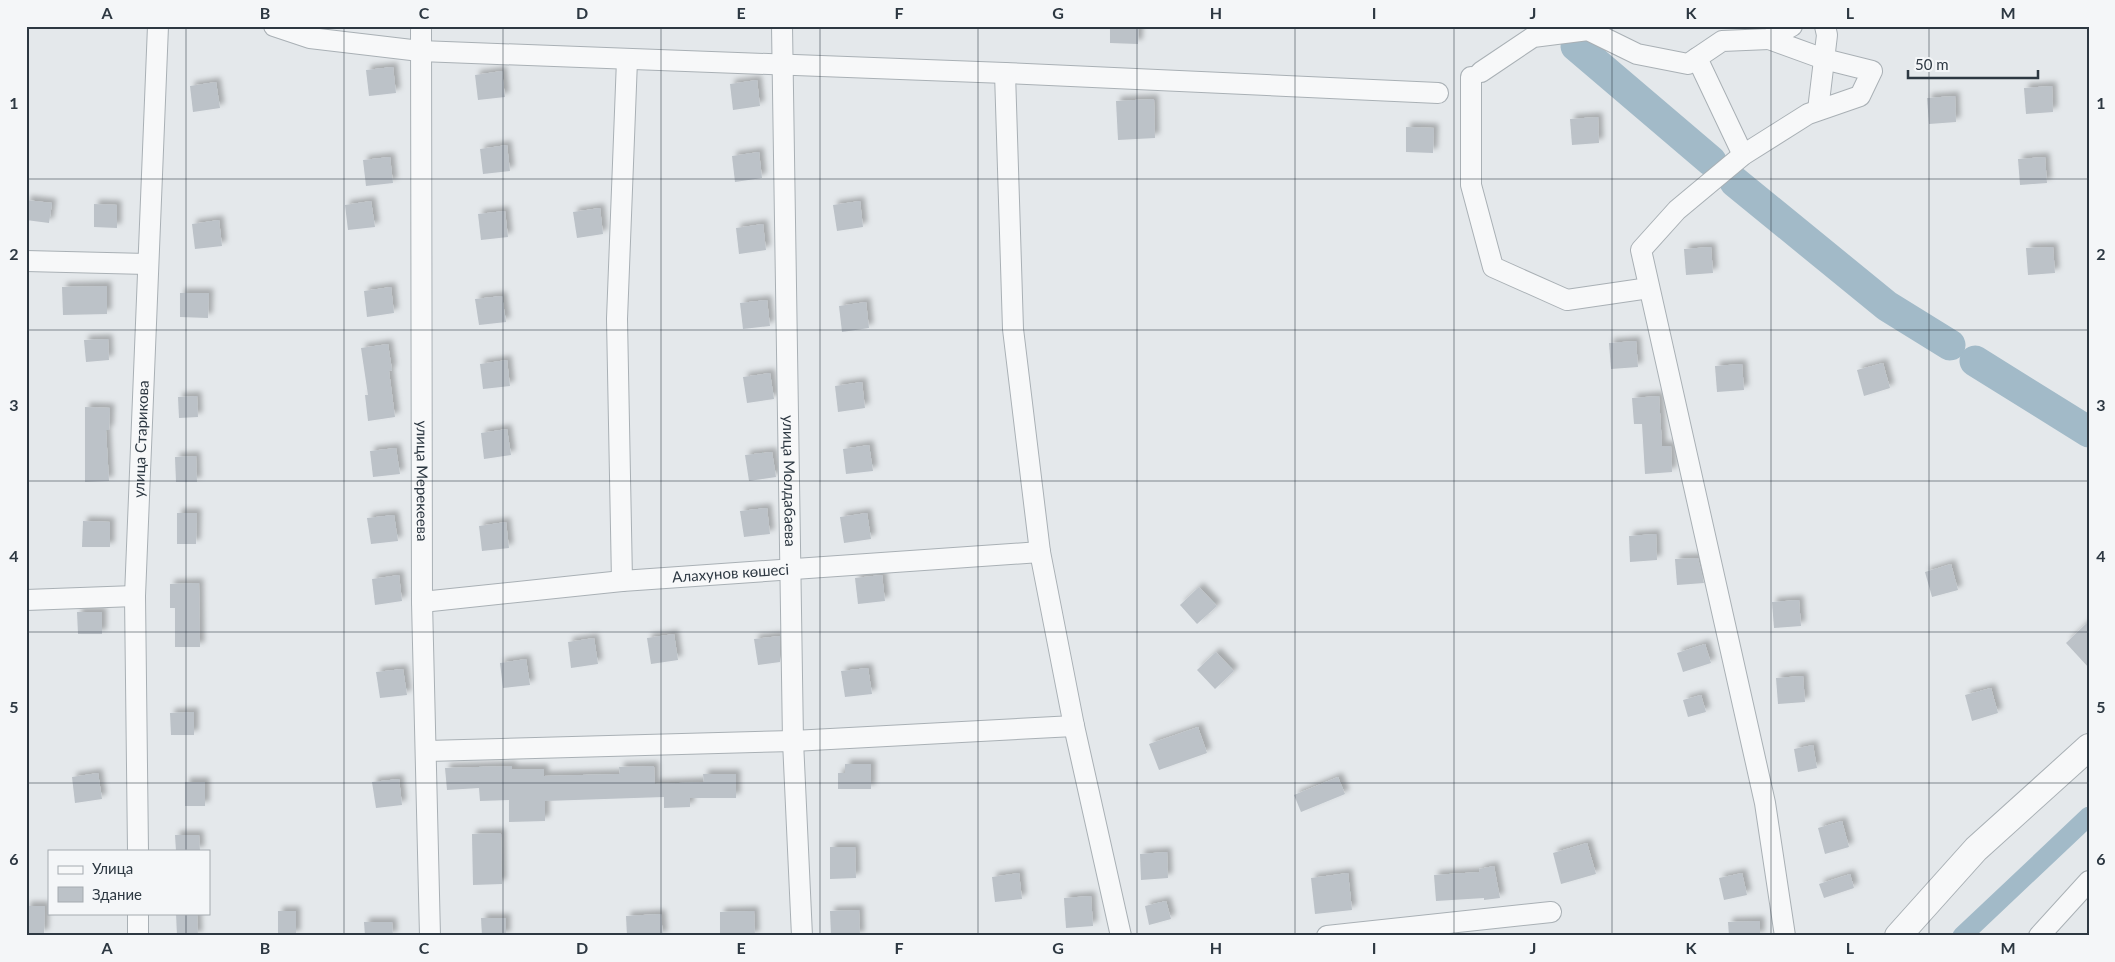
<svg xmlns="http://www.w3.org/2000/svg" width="2115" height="962" font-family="Lato,sans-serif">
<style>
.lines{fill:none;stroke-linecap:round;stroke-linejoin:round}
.canal{stroke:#a2bac8;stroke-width:19}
.river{stroke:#a2bac8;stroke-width:31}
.building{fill:#bcc2c8;filter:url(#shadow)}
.minor-casing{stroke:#a9b0b5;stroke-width:22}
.tertiary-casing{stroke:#a9b0b5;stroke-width:28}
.minor{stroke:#f7f8f9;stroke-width:20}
.tertiary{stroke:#f7f8f9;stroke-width:26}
.grid{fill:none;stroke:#2d3842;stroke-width:1;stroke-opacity:0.55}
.labels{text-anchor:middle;stroke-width:4;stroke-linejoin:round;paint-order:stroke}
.street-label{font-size:15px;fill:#2d3842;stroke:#f4f6f8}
.neatline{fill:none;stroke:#2d3842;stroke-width:2}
.grid-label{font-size:16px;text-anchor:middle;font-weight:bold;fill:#2d3842}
</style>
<defs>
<filter id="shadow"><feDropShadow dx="4.5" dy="-4.5" stdDeviation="2.5" flood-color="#0004"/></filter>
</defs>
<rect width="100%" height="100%" fill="#e4e8eb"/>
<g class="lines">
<polyline class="canal" points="1962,936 2089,816"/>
<g class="river">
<polyline points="1576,46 1711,161"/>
<polyline points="1735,182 1887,306 1950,345"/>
<polyline points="1975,361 2089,432"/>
</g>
</g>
<g class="building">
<polygon points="1110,26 1139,26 1138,44 1110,43"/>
<polygon points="393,67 396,93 369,96 366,70"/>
<polygon points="502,71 505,97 478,100 475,75"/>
<polygon points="757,80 760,106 733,110 730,84"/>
<polygon points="216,82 220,108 193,112 190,86"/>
<polygon points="2052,86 2053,112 2026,114 2024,88"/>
<polygon points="1955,96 1956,122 1929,124 1927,98"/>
<polygon points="1154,99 1155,138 1118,140 1116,101"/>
<polygon points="1598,117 1599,143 1572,145 1570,119"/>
<polygon points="1406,127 1434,128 1433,153 1406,152"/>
<polygon points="507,145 510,171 483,174 480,149"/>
<polygon points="759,152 762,178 735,182 732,156"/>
<polygon points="390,157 393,183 366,186 363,160"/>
<polygon points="2045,157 2047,183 2020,185 2018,159"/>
<polygon points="26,200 52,203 49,223 26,220"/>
<polygon points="371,201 375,227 348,230 345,205"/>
<polygon points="860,201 863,227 837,231 833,205"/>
<polygon points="94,204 117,205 117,228 94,227"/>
<polygon points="600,208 603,234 577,238 573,212"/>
<polygon points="505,211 508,237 481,240 478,214"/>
<polygon points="219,220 222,246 195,249 192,224"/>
<polygon points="763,224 766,250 739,254 736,228"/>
<polygon points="1711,247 1713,273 1686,275 1684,249"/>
<polygon points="2053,247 2055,273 2028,275 2026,248"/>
<polygon points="107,286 107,314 63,315 62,287"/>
<polygon points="391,287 394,313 367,317 364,291"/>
<polygon points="180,293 209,293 208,318 180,317"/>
<polygon points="502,296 506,322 479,325 475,299"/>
<polygon points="767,300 770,326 743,329 740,303"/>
<polygon points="866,302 869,328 842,332 839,306"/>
<polygon points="108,339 109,360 86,362 84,340"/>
<polygon points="1636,341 1638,367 1611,369 1609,343"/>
<polygon points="388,344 392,370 389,371 395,417 368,421 365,395 368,395 361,348"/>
<polygon points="507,360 510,386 483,389 480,364"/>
<polygon points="1883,363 1890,388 1864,396 1857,370"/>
<polygon points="1742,364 1744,390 1717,392 1715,366"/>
<polygon points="770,373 774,399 747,403 743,377"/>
<polygon points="862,382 865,408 838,412 835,386"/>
<polygon points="197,396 198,417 179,418 178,397"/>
<polygon points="1659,396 1662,446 1671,446 1672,472 1645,474 1642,424 1634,424 1632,398"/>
<polygon points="85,407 110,408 109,430 106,430 109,481 85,482"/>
<polygon points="507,429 511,455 484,459 481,433"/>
<polygon points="869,445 873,471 846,474 843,449"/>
<polygon points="396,448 400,474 373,477 370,451"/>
<polygon points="772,452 776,477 749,481 745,455"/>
<polygon points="196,456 197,482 176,482 175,457"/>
<polygon points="767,508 770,534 744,537 740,511"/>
<polygon points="177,513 197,513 196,544 177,544"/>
<polygon points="867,513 871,539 844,543 840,517"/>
<polygon points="394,515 398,541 371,544 367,518"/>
<polygon points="83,521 110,522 110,547 82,547"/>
<polygon points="506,522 509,548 482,551 479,526"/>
<polygon points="1656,534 1657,560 1630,562 1629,536"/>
<polygon points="1698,558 1704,583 1677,585 1675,559"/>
<polygon points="1951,564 1958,590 1932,597 1925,572"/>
<polygon points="399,575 402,601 375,605 372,579"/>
<polygon points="882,575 885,601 858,604 855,578"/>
<polygon points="199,583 200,647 175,647 175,608 170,608 170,584"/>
<polygon points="1199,587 1217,606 1197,624 1180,605"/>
<polygon points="1799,600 1801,626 1774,628 1772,602"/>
<polygon points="77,612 102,612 102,634 78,634"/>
<polygon points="2089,621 2089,668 2066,643"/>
<polygon points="674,634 678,660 651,664 647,638"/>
<polygon points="780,636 780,662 758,665 754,639"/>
<polygon points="594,638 598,664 571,668 568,642"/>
<polygon points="1705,644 1711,663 1683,672 1677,653"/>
<polygon points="1216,652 1234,671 1215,689 1197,670"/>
<polygon points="526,659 530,685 503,688 500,663"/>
<polygon points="868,668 872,694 845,697 841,671"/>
<polygon points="403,669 407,695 380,698 376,672"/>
<polygon points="1803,676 1805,702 1778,704 1776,678"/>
<polygon points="1991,688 1998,713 1972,721 1965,695"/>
<polygon points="1701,695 1706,712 1688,717 1683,700"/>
<polygon points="194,712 194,735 171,735 170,713"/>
<polygon points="1198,727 1207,753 1159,770 1149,744"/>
<polygon points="1813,745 1817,768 1798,772 1794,749"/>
<polygon points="845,764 871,764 871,789 838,789 838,773 845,773"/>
<polygon points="512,766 512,769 544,769 544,776 620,774 619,767 654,766 655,784 704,782 703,774 736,774 736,798 690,798 690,807 664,808 664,797 545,801 545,821 509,822 509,800 480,801 479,788 447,790 445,768"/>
<polygon points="98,773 102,799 75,803 72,777"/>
<polygon points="1338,777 1345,794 1301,812 1294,795"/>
<polygon points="399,779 402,805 376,808 372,782"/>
<rect x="185" y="782" width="20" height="24"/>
<polygon points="1842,821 1849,847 1825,854 1818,828"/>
<polygon points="501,833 502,884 473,885 472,834"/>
<polygon points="175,835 199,835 200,851 176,851"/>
<polygon points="1587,843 1596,874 1561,884 1553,853"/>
<polygon points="830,847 855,847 856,878 830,879"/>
<polygon points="1167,852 1168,878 1141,880 1140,854"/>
<polygon points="1494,866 1500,898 1484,900 1484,898 1436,901 1434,875 1480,872 1479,869"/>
<polygon points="1019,873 1022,899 995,902 992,877"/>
<polygon points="1348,873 1352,910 1315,914 1311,878"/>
<polygon points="1742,873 1747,895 1724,900 1719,878"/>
<polygon points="1850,874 1854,888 1824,898 1819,884"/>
<polygon points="1091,896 1093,926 1066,928 1064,898"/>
<polygon points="1166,901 1171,919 1149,925 1145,906"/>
<polygon points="26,906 45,906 44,934 26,934"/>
<polygon points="859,910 860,936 831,936 830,911"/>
<rect x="278" y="911" width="18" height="24"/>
<polygon points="754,911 755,936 720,936 720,912"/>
<polygon points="176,913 197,913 198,936 177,936"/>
<polygon points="661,914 663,936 627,936 626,916"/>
<polygon points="481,918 506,918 506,936 482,936"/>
<polygon points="1760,921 1760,936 1729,936 1728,922"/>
<polygon points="364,922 392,922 393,936 365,936"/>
</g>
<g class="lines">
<defs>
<g id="minor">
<polyline points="274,26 310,38 420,51 1005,73 1438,93"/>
<path id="s1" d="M421 26 422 602 430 936"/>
<path id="s2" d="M782 26 793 741 802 936"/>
<polyline points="1769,39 1824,59 1872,71 1860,96 1808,114 1743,155 1677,210 1641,250 1765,803 1785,936"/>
<polyline points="1697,58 1743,155"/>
<polyline points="1481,72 1533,37 1588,30 1637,54 1688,64 1722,41 1769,39 1792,26"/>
<polyline points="1005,73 1013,329 1040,552 1074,726 1121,936"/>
<polyline points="1471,77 1471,185 1493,267 1567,300 1649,288"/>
<polyline points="1818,110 1827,35 1825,26"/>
<polyline points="26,261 147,264"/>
<polyline points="622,581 617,319 627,60"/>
<polyline points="26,600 135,596"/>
<path id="s3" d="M422 602 622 581 1040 552"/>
<polyline points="427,751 793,741 1074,726"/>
<path id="s4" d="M138 851 135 596 158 26"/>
<polyline points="138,913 138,936"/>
<polyline points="1327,936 1551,912"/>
<polyline points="2039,936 2089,881"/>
</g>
<polyline id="tertiary" points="1898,936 1976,849 2089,747"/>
</defs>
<use href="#minor" class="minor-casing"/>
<use href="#tertiary" class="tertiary-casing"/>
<use href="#minor" class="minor"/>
<use href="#tertiary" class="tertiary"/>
</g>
<path class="grid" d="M186 26V851M344 26V936M503 26V936M661 26V936M820 26V936M978 26V936M1137 26V936M1295 26V936M1454 26V936M1612 26V936M1771 26V936M1929 26V936M26 179H2089M26 330H2089M26 481H2089M26 632H2089M26 783H2089M186 913V936"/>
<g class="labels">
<g class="street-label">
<text dy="5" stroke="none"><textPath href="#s4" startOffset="412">улица Старикова</textPath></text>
<text dy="5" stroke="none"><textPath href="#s1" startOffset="455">улица Мерекеева</textPath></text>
<text dy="5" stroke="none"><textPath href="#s2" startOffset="455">улица Молдабаева</textPath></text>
<text dy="5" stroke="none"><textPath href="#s3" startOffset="310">Алахунов көшесі</textPath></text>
</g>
</g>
<rect width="2115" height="962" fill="none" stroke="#f4f6f8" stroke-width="55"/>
<rect x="48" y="850" width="162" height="65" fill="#f4f6f8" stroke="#a4aaaf"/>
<rect x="58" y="866" width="25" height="8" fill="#f7f8f9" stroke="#a4aaaf"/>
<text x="92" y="874" font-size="15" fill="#2d3842">Улица</text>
<rect x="58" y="887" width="25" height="15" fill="#bcc2c8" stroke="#a4aaaf"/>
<text x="92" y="900" font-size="15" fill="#2d3842">Здание</text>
<path d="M1908 70v8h130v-8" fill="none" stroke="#2d3842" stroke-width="2.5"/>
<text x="1915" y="70" font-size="15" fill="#2d3842" stroke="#f4f6f8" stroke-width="4" paint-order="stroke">50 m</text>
<rect x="28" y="28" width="2060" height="906" class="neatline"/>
<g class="grid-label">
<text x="107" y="19">A</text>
<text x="265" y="19">B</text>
<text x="424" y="19">C</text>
<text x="582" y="19">D</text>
<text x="741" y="19">E</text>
<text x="899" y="19">F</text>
<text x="1058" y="19">G</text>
<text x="1216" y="19">H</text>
<text x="1374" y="19">I</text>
<text x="1533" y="19">J</text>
<text x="1691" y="19">K</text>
<text x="1850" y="19">L</text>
<text x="2008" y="19">M</text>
<text x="14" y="109">1</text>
<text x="2101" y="109">1</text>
<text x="14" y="260">2</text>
<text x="2101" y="260">2</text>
<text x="14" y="411">3</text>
<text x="2101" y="411">3</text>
<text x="14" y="562">4</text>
<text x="2101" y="562">4</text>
<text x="14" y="713">5</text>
<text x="2101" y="713">5</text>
<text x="14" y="865">6</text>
<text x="2101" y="865">6</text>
<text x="107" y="954">A</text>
<text x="265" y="954">B</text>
<text x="424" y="954">C</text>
<text x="582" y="954">D</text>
<text x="741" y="954">E</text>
<text x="899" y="954">F</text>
<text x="1058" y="954">G</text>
<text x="1216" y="954">H</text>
<text x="1374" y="954">I</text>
<text x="1533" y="954">J</text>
<text x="1691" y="954">K</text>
<text x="1850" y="954">L</text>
<text x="2008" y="954">M</text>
</g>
</svg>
